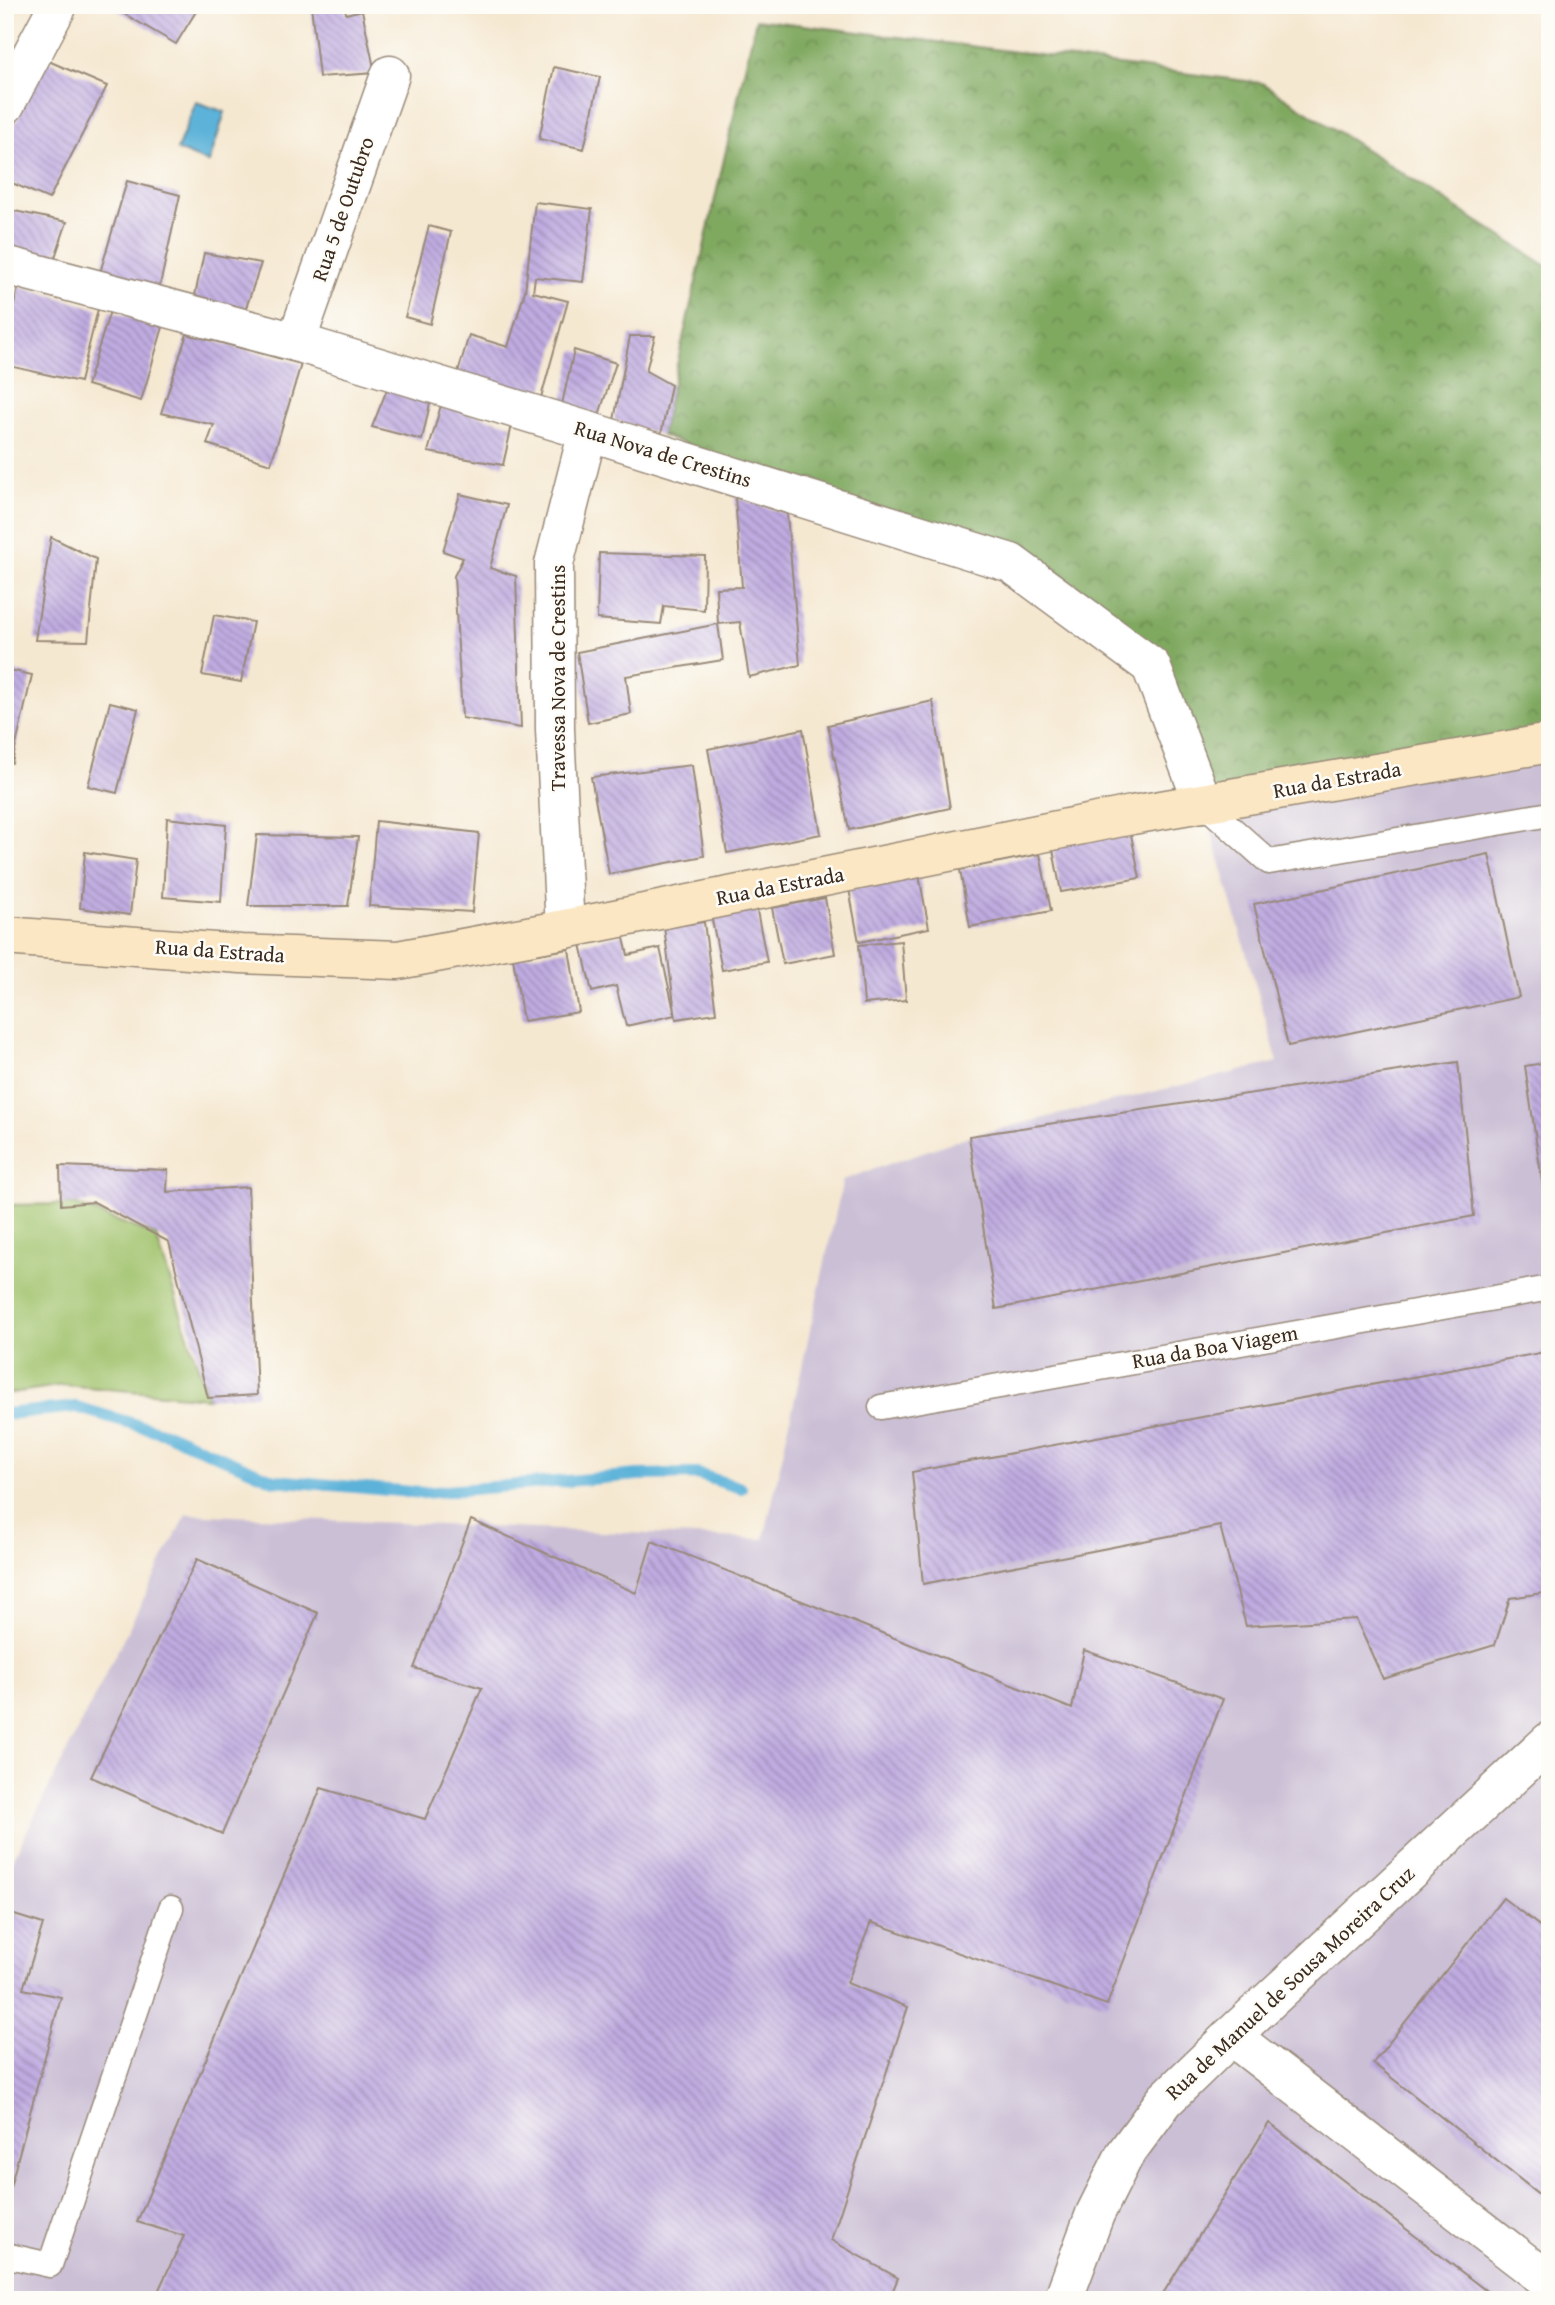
<svg xmlns="http://www.w3.org/2000/svg" width="1555" height="2305" font-family="'Gentium Book Plus',serif">
<style>
.industrial{fill:#cbbfd5}
.grass{fill:#a1c36d;stroke:#6e7646;stroke-width:2}
.forest{fill:url(#forest-crowns);stroke:#5e6a3f;stroke-width:2}
.water{fill:#5cb2d9;stroke:#4c6e7c;stroke-width:2}
.lines{fill:none;stroke-linecap:round;stroke-linejoin:round}
.stream{stroke:#5cb2d9;stroke-width:12}
.building{fill:url(#building-back-hatch)}
.lane-casing{stroke:#988978;stroke-width:27}
.street-casing{stroke:#988978;stroke-width:41}
.secondary-casing{stroke:#988978;stroke-width:41}
.lane{stroke:#fff;stroke-width:24}
.street{stroke:#fff;stroke-width:38}
.secondary{stroke:#fbe7c3;stroke-width:38}
.labels{text-anchor:middle;stroke-width:5;stroke-linejoin:round;paint-order:stroke}
.street-label{font-size:21px;fill:#3b2a1e;stroke:#fdfcf7}
</style>
<defs>
<pattern id="forest-crowns" width="20" height="18" patternUnits="userSpaceOnUse" patternTransform="scale(1.75)"><rect width="20" height="18" fill="#80a960"/><path d="M2 6a3 3 0 1 1 6 0M12 15a3 3 0 1 1 6 0" fill="none" stroke="#6a8a4f"/></pattern>
<pattern id="building-back-hatch" width="6" height="6" patternUnits="userSpaceOnUse" patternTransform="scale(1.75)"><rect width="6" height="6" fill="#c0ace1"/><path d="M-1 5l2 2M0 0l6 6M5-1l2 2" fill="none" stroke="#9d8cb6"/></pattern>
</defs>
<rect width="100%" height="100%" fill="#fdfcf7"/>
<filter id="ink" filterUnits="userSpaceOnUse"><feTurbulence type="fractalNoise" baseFrequency=".0143" numOctaves="2"/><feDisplacementMap in="SourceGraphic" scale="14" xChannelSelector="R" yChannelSelector="G"/><feConvolveMatrix kernelMatrix="1 2 1 2 8 2 1 2 1" color-interpolation-filters="sRGB"/></filter>
<filter id="wash" filterUnits="userSpaceOnUse"><feTurbulence type="fractalNoise" baseFrequency=".00686" numOctaves="4" result="noise"/><feDisplacementMap in="SourceGraphic" scale="28" xChannelSelector="R" yChannelSelector="G"/><feGaussianBlur stdDeviation="1.57" result="paint"/><feColorMatrix in="noise" values="0 0 0 0 0 0 0 0 0 0 0 0 0 0 0 0 0 1.4 0 .05"/><feComposite in="paint" operator="in"/></filter>
<g filter="url(#wash)">
<rect width="100%" height="100%" fill="#f5e8d1"/>
<polygon class="industrial" points="1550,758 1550,2300 5,2300 5,1875 186,1514 764,1539 843,1180 969,1136 1278,1062 1203,803"/>
<polygon class="grass" points="74,1204 156,1236 208,1398 64,1385 5,1394 5,1205"/>
<polygon class="forest" points="756,19 1262,83 1550,268 1550,731 1203,803 1151,666 1011,563 661,435"/>
<polygon class="water" points="196,102 225,112 209,163 177,150"/>
<g class="lines">
<polyline class="stream" points="5,1414 76,1407 168,1434 274,1480 423,1493 638,1475 697,1474 741,1488"/>
</g>
<g id="blocks">
<g class="building">
<polygon points="109,5 200,5 176,44"/>
<polygon points="311,5 345,5 346,14 362,10 375,73 319,77"/>
<polygon points="46,60 107,86 49,199 5,180 5,145"/>
<polygon points="554,67 600,77 584,149 539,139"/>
<polygon points="127,181 180,195 158,294 99,276"/>
<polygon points="535,202 592,209 583,282 535,277 533,292 568,301 540,401 457,376 469,335 508,347 525,291"/>
<polygon points="5,209 67,222 53,263 5,250"/>
<polygon points="429,226 451,232 430,324 405,317"/>
<polygon points="204,253 261,263 245,311 194,300"/>
<polygon points="19,286 98,309 80,382 5,365 5,336"/>
<polygon points="110,311 163,327 141,401 87,385"/>
<polygon points="187,334 301,364 271,464 207,444 214,425 161,413"/>
<polygon points="630,336 655,336 646,371 671,385 661,435 614,420"/>
<polygon points="574,350 616,363 599,415 562,404"/>
<polygon points="388,387 431,399 422,440 372,427"/>
<polygon points="441,405 512,425 503,465 428,452"/>
<polygon points="460,494 507,505 490,568 516,576 521,728 462,718 454,576 463,558 443,551"/>
<polygon points="735,497 787,514 800,665 749,677 740,622 718,624 723,660 626,676 631,714 588,723 577,652 718,624 716,588 742,587"/>
<polygon points="51,537 96,559 88,641 35,640"/>
<polygon points="599,553 705,556 704,610 664,606 661,624 597,619"/>
<polygon points="214,615 253,622 241,682 202,675"/>
<polygon points="5,669 32,675 12,763 5,762"/>
<polygon points="933,701 950,808 849,830 828,725"/>
<polygon points="110,702 138,709 117,793 88,786"/>
<polygon points="803,729 821,834 727,853 708,749"/>
<polygon points="692,765 704,856 609,874 591,777"/>
<polygon points="167,818 226,825 221,902 163,897"/>
<polygon points="376,821 479,833 472,912 369,906"/>
<polygon points="1130,830 1140,878 1061,892 1052,844"/>
<polygon points="257,835 358,837 348,906 248,906"/>
<polygon points="85,852 136,860 130,915 80,908"/>
<polygon points="1040,854 1051,911 970,927 960,870"/>
<polygon points="1489,854 1519,997 1288,1046 1254,904"/>
<polygon points="919,875 929,928 859,942 849,889"/>
<polygon points="825,898 835,954 783,964 772,908"/>
<polygon points="756,906 767,962 722,970 711,915"/>
<polygon points="704,922 716,1013 676,1019 664,927"/>
<polygon points="623,934 628,955 660,948 675,1015 626,1026 616,986 592,992 581,944"/>
<polygon points="901,941 906,1000 864,1004 859,945"/>
<polygon points="569,949 579,1012 523,1021 513,958"/>
<polygon points="1458,1062 1474,1216 996,1309 969,1136"/>
<polygon points="1550,1062 1550,1215 1547,1215 1525,1066"/>
<polygon points="60,1166 168,1170 167,1192 248,1187 257,1395 208,1398 169,1242 94,1202 61,1205"/>
<polygon points="1550,1351 1550,1592 1510,1598 1495,1645 1383,1679 1356,1619 1246,1626 1220,1526 923,1584 912,1472"/>
<polygon points="471,1520 636,1593 652,1541 1072,1709 1084,1650 1223,1699 1107,2005 871,1922 847,1983 908,2007 831,2240 898,2278 889,2300 154,2300 184,2236 137,2222 321,1788 425,1819 482,1688 414,1668"/>
<polygon points="197,1559 318,1613 222,1834 91,1777"/>
<polygon points="1503,1898 1550,1934 1550,2203 1373,2063"/>
<polygon points="5,1912 43,1924 23,1989 61,1997 8,2195 5,2194"/>
<polygon points="1269,2123 1498,2300 1159,2300"/>
</g>
</g>
</g>
<g filter="url(#ink)">
<use href="#blocks" fill-opacity="0" stroke="#988978" stroke-width="2"/>
<g class="lines">
<defs>
<g id="lane">
<polyline points="1203,803 1269,862 1550,814"/>
<polyline points="881,1407 1550,1288"/>
<polyline points="5,2255 50,2265 171,1908"/>
</g>
<g id="street">
<polyline points="5,105 58,5"/>
<polyline points="5,265 296,342 588,431 1011,563 1151,666 1203,803"/>
<polyline points="296,342 390,75"/>
<polyline points="565,929 555,730 554,564 588,431"/>
<polyline points="1231,2036 1550,2282"/>
<polyline points="1063,2300 1095,2214 1125,2154 1165,2100 1231,2036 1550,1741"/>
</g>
<polyline id="secondary" points="5,936 241,954 398,960 565,929 1132,815 1550,743"/>
</defs>
<use href="#lane" class="lane-casing"/>
<use href="#street" class="street-casing"/>
<use href="#secondary" class="secondary-casing"/>
<use href="#lane" class="lane"/>
<use href="#street" class="street"/>
<use href="#secondary" class="secondary"/>
</g>
</g>
<g class="labels">
<g class="street-label">
<text transform="translate(343 209) rotate(-71)" y="7">Rua 5 de Outubro</text>
<text transform="translate(663 454) rotate(17)" y="7">Rua Nova de Crestins</text>
<text transform="translate(558 678) rotate(-90)" y="7">Travessa Nova de Crestins</text>
<text transform="translate(1337 780) rotate(-10)" y="7">Rua da Estrada</text>
<text transform="translate(780 886) rotate(-11)" y="7">Rua da Estrada</text>
<text transform="translate(220 951) rotate(4)" y="7">Rua da Estrada</text>
<text transform="translate(1215 1347) rotate(-10)" y="7">Rua da Boa Viagem</text>
<text transform="translate(1290 1983) rotate(-43)" y="7">Rua de Manuel de Sousa Moreira Cruz</text>
</g>
</g>
<rect width="1555" height="2305" fill="none" stroke="#fdfcf7" stroke-width="28"/>
</svg>
